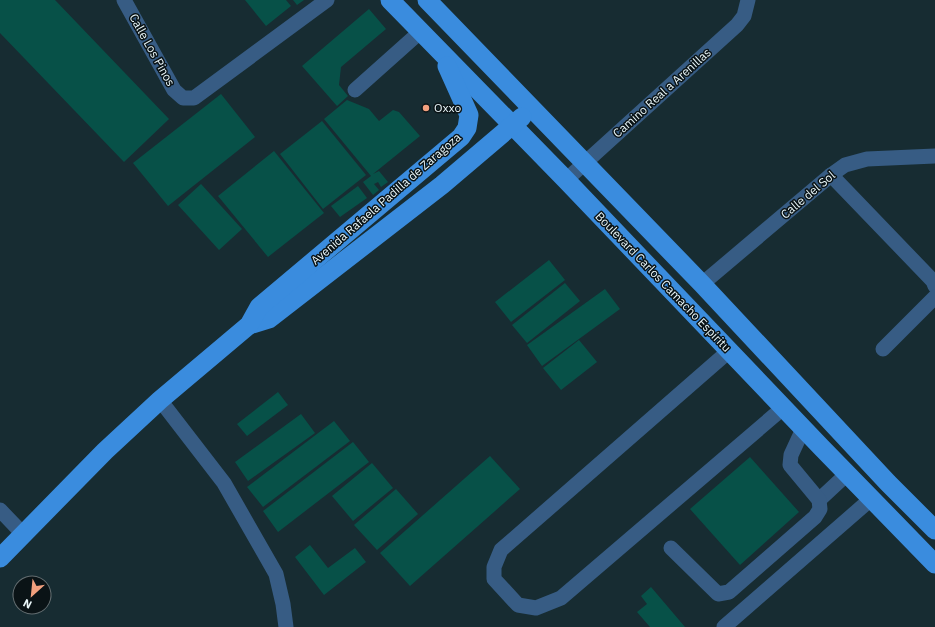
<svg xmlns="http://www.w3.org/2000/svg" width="935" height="627" font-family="'IBM Plex Sans',sans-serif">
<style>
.building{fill:#075148}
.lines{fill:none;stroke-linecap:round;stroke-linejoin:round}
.minor{stroke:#375c84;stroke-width:15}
.major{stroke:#3a8cde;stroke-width:19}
.poi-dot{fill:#f2a07e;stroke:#0a1316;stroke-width:1.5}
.labels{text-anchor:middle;stroke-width:3;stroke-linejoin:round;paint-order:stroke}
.street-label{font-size:12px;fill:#eaf7fa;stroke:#0a1316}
.poi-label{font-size:12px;fill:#eaf7fa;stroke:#0a1316;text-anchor:start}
</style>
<rect width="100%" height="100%" fill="#172c32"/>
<g class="building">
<polygon points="0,0 55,0 169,119 124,162 0,33"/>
<polygon points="245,0 286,0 291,6 266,26"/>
<polygon points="293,0 304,0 297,5"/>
<polygon points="369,9 386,29 341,67 339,85 348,96 337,106 302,66"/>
<polygon points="221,94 255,137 168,206 133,163"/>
<polygon points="347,100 369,109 379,121 393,110 399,112 420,136 373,174 379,171 388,182 381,187 378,182 374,184 379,190 373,195 363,182 371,176 324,119"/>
<polygon points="322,121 366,175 323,209 280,154"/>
<polygon points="274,151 324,213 268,257 218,196"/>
<polygon points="201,184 242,229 219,250 178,205"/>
<polygon points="358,186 367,198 340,217 331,206"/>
<polygon points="549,260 565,280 511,322 495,302"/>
<polygon points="565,283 580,301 527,343 512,325"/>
<polygon points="605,289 620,309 542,366 527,345"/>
<polygon points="579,340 597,362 561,390 543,368"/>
<polygon points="278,392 288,405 247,436 237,424"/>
<polygon points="301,414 315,433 248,481 235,462"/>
<polygon points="334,421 350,441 263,507 247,487"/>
<polygon points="353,442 369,462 278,532 263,511"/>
<polygon points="490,456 520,489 410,586 380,553"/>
<polygon points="750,457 799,512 740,565 690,509"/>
<polygon points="372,463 393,488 353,521 332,496"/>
<polygon points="396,489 418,514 377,550 354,525"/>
<polygon points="310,545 328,568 355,548 366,562 324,595 295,557"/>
<polygon points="651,587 685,627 650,627 637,612 647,604 641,596"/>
</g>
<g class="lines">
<g class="minor">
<polyline points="124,0 174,90 183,98 194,98 327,0"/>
<polyline points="355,90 420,32"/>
<polyline points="831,175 933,281 935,286"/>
<polyline points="566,180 737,25 744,16 748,0"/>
<polyline points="702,284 831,175 845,165 867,159 935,156"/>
<polyline points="883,349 935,297"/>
<polyline points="729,351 501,550 494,567 494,579 518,605 536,608 561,598 783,408"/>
<polyline points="160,400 224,483 276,574 283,604 286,627"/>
<polyline points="819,500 847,474"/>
<polyline points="0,510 23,534"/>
<polyline points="671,548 718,594 729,592 815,517 820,509 819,500 790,465 791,455 803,429"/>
<polyline points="724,627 871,499"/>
</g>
<g class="major">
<polyline points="390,0 566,180 821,447 935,564"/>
<polyline points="427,0 702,284 888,483 935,530"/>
<polyline points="249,325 269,319 442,185 522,117"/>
<polyline points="0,558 105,451 160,400 249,325 259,307 461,137 467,128 469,115 447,66"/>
</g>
</g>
<circle class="poi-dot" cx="426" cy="108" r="4"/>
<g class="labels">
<g class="street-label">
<text transform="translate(152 50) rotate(61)" y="4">Calle Los Pinos</text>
<text transform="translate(662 93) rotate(-42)" y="4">Camino Real a Arenillas</text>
<text transform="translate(808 195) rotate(-40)" y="4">Calle del Sol</text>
<text transform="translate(386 199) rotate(-41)" y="4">Avenida Rafaela Padilla de Zaragoza</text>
<text transform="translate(663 282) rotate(46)" y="4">Boulevard Carlos Camacho Espíritu</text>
</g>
<g class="poi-label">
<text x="434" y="112">Oxxo</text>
</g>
</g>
<g transform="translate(32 595) rotate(207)"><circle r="19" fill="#0a1316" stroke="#646e71"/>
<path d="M0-3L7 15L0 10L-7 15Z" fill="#f2a07e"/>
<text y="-6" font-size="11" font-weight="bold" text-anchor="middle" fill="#eaf7fa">N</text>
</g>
</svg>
